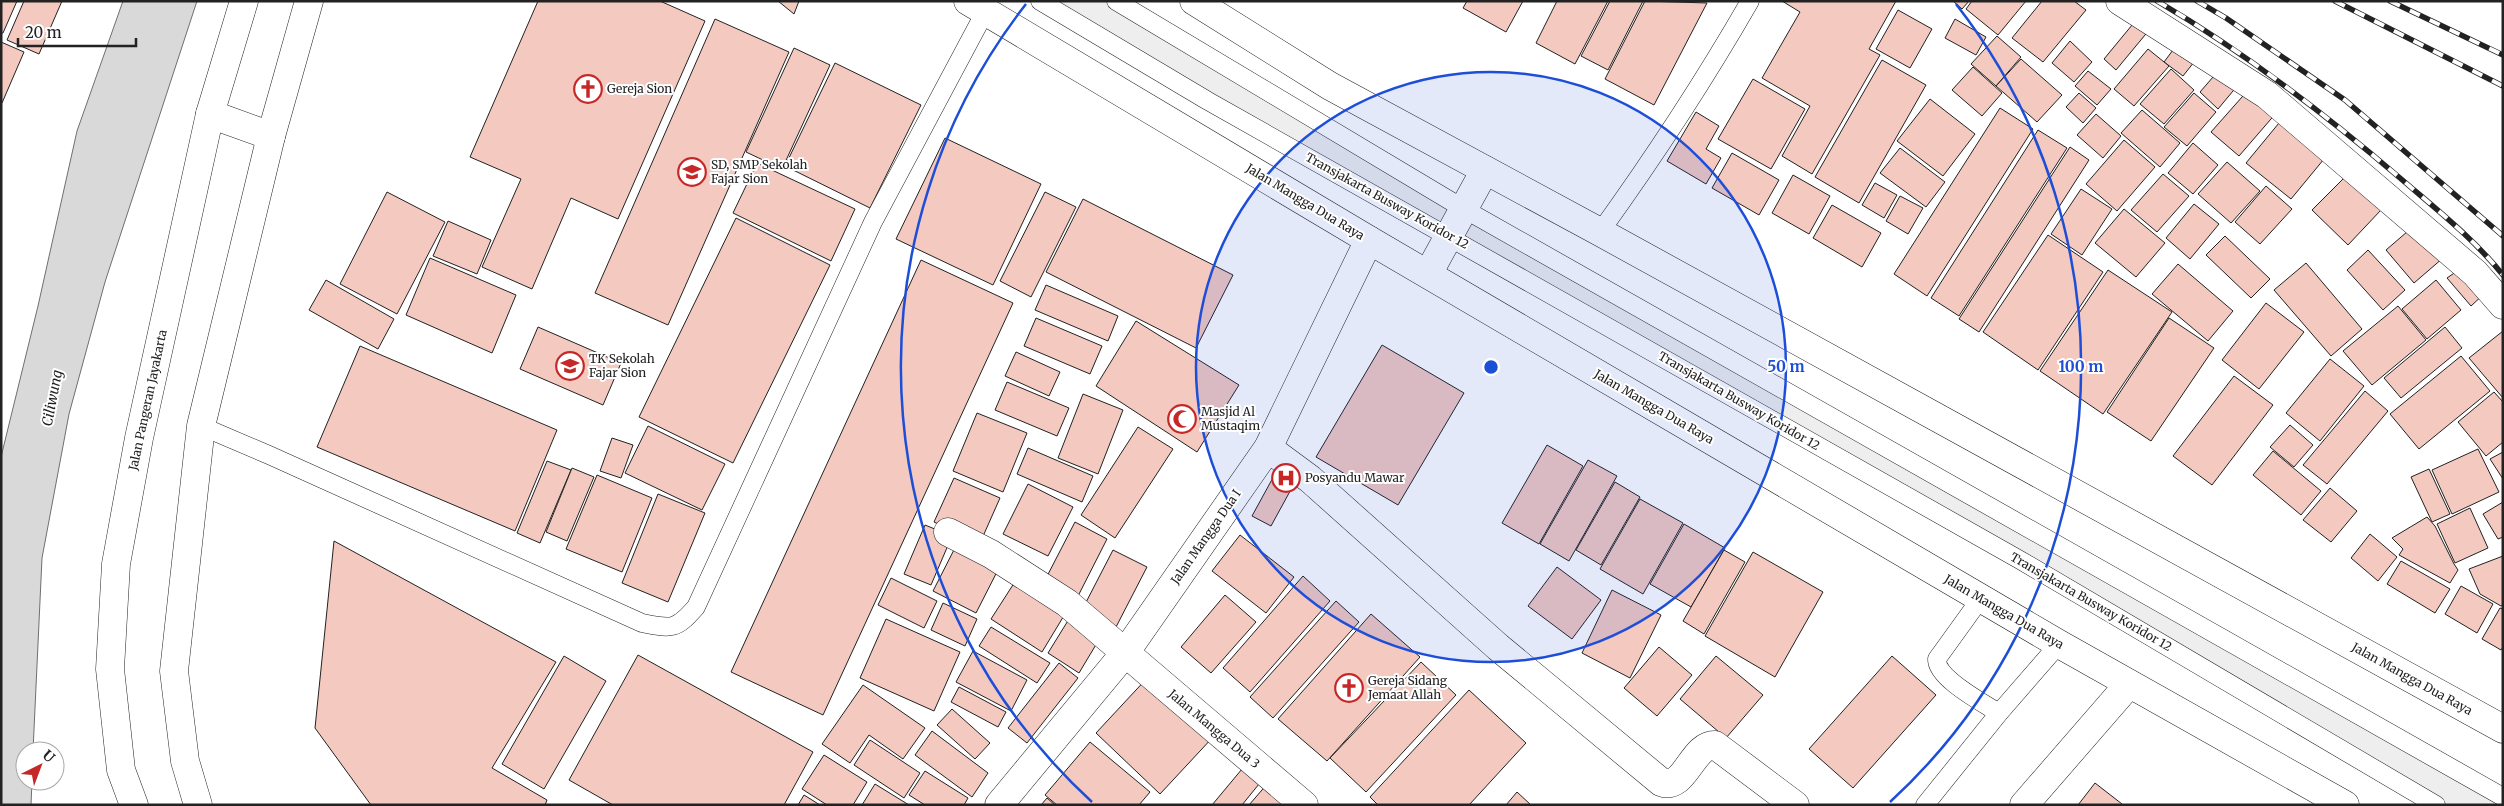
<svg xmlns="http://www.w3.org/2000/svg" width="2504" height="806" font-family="Merriweather,serif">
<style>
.green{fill:#eee;stroke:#6f6f6f}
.water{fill:#d9d9d9;stroke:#6f6f6f}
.building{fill:#f3c9c0;stroke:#222}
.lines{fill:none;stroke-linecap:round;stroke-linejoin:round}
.lane-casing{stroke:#222;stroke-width:19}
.street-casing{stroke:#222;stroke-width:29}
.secondary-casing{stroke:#222;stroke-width:29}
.lane{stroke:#fff;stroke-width:18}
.street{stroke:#fff;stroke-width:28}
.secondary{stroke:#fff;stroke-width:28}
.rail-casing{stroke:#222;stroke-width:5.5}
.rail{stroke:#fff;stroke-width:4;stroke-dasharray:11;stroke-linecap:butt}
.ring{fill:none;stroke:#1d4ed8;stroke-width:2.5}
.labels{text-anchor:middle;stroke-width:4;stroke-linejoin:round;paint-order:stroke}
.poi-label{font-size:12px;fill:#222;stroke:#fff;text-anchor:start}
.street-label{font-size:12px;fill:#222;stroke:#fff}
.water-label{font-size:14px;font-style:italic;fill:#222;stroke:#fff}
.centre{fill:#1d4ed8;stroke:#fff;stroke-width:2.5}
.ring-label{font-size:15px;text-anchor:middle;font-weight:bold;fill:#1d4ed8;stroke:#fff;stroke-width:4;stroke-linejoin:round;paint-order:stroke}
</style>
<rect width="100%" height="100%" fill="#fff"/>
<polygon class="green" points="1044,1 1115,1 2503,805 2436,805"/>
<polygon class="water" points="123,1 197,1 105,282 69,414 42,558 33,751 25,751 25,781 32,781 31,805 1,805 1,457 38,306 77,131"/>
<g class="building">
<polygon points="1,1 17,1 3,33 1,33"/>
<polygon points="24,1 62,1 39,54 7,40"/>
<polygon points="538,1 660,1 705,21 618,219 571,198 532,289 482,267 521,179 470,157"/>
<polygon points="778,1 799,1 794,14"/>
<polygon points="1467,1 1523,1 1506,32 1463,8"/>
<polygon points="1557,1 1608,1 1575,64 1536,43"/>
<polygon points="1610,1 1643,1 1608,70 1581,56"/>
<polygon points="1645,1 1707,3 1654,105 1605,79"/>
<polygon points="1782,1 1896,1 1869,49 1880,55 1812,174 1782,156 1810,106 1762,78 1800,12"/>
<polygon points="1953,1 1969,1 1962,9"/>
<polygon points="1972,1 2026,1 1998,35 1966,9"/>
<polygon points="2042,1 2074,1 2086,10 2043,62 2012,38"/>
<polygon points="1898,10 1932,29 1910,68 1876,49"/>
<polygon points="715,19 789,52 668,325 595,293"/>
<polygon points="1955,19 1986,37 1976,55 1945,38"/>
<polygon points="2137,19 2150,29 2116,70 2104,59"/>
<polygon points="1997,36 2021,57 1996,86 1971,64"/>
<polygon points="2070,41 2092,62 2074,82 2052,63"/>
<polygon points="1,42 24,52 2,103 1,102"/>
<polygon points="2179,42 2198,57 2183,76 2164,62"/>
<polygon points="794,48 830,65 782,169 746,152"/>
<polygon points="2148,49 2169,66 2134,106 2114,89"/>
<polygon points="2021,59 2062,95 2037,122 1996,86"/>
<polygon points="1882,60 1926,85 1859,203 1815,177"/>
<polygon points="835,63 921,105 870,208 785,166"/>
<polygon points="1973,67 2002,93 1982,116 1952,90"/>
<polygon points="2171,69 2194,90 2164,124 2140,104"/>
<polygon points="2220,69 2238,85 2218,109 2200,92"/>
<polygon points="2088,71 2111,89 2097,105 2075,86"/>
<polygon points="1753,79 1805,109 1771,169 1718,139"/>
<polygon points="2250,88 2277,112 2239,156 2211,132"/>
<polygon points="2079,93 2096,108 2083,123 2066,107"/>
<polygon points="2194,93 2216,112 2187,146 2164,127"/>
<polygon points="1930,99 1975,134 1943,176 1897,141"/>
<polygon points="2000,108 2033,129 1927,296 1894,274"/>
<polygon points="2142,110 2180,143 2160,167 2121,133"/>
<polygon points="1696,112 1719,126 1706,149 1721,158 1706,184 1667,161"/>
<polygon points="2096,114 2121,136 2103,158 2077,135"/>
<polygon points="2279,123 2324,159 2291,199 2246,163"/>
<polygon points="2038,130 2067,148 1959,316 1931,298"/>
<polygon points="945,138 1041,184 993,285 896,239"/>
<polygon points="2124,140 2155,167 2117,211 2086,184"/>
<polygon points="2193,143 2218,165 2193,194 2168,173"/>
<polygon points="2070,147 2089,160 1979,332 1959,319"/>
<polygon points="1900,148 1945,182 1926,207 1880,173"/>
<polygon points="1732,153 1779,180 1759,215 1712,188"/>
<polygon points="2227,162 2260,191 2231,223 2198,194"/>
<polygon points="757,163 855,209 831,261 733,213"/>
<polygon points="2163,174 2189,196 2157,232 2131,210"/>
<polygon points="1793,175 1830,196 1809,234 1772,213"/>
<polygon points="2346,176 2381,210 2348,245 2312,210"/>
<polygon points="1875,183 1897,195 1884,218 1862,205"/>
<polygon points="2266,186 2292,209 2260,244 2235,222"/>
<polygon points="2081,189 2112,209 2082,255 2051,234"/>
<polygon points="387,192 445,222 397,314 340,284"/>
<polygon points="1045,192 1076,207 1031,297 1000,281"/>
<polygon points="1900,196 1923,208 1908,234 1886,221"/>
<polygon points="1083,199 1233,275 1196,348 1046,272"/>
<polygon points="2194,204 2219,224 2190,259 2166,238"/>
<polygon points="1832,205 1881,233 1862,267 1813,238"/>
<polygon points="2124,209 2165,243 2136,277 2095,243"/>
<polygon points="736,218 830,265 733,463 639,417"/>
<polygon points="448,221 491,240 477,274 433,256"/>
<polygon points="2415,225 2443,258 2414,283 2386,250"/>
<polygon points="2048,235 2103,272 2038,370 1983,332"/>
<polygon points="2225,236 2270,279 2251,298 2206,255"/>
<polygon points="2368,250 2405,290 2383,310 2347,270"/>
<polygon points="430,258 516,295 492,353 406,315"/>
<polygon points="921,260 1013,303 823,715 731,672"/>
<polygon points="2306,263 2362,329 2331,356 2274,290"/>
<polygon points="2178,264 2233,311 2208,341 2152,294"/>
<polygon points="2463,267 2485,293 2471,306 2447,278"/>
<polygon points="2108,270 2172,312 2103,414 2040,371"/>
<polygon points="326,280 394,319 378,349 309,310"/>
<polygon points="2436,280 2461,310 2427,339 2402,309"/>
<polygon points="1046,285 1118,316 1108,341 1035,310"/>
<polygon points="2266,303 2304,332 2259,389 2222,360"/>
<polygon points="2398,306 2426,340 2372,385 2343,351"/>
<polygon points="1036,318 1102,346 1090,374 1024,346"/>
<polygon points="2169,318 2214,348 2151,441 2107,412"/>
<polygon points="1136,321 1239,385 1197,452 1096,386"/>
<polygon points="538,327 621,363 603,405 520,369"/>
<polygon points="2445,327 2462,348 2401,398 2384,378"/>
<polygon points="2503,331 2503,398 2469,358"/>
<polygon points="1382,345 1464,393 1398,505 1316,457"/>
<polygon points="360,346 557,430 515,531 317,447"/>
<polygon points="1016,352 1060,372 1049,396 1005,376"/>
<polygon points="2461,356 2490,391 2419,449 2390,414"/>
<polygon points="2330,359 2364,386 2320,441 2286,413"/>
<polygon points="2234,376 2273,405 2212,485 2173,456"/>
<polygon points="1007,382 1069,408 1057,436 995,410"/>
<polygon points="2365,391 2388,411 2327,484 2303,465"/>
<polygon points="2494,392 2503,402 2503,442 2486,456 2458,422"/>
<polygon points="1083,394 1123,410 1098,474 1058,458"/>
<polygon points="977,413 1027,433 1003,492 953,471"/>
<polygon points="2290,425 2313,445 2294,467 2270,447"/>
<polygon points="648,426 725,464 702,510 625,473"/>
<polygon points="1138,427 1173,449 1115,538 1081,515"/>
<polygon points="612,438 633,445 621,478 600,471"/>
<polygon points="1547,445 1583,466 1539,544 1502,523"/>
<polygon points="1028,448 1093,476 1082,502 1017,474"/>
<polygon points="2478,449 2499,492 2452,514 2432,470"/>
<polygon points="2273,451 2321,491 2301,515 2253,475"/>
<polygon points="2503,452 2503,479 2490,459"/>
<polygon points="1588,460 1617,476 1569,561 1540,544"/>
<polygon points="547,461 571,470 540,543 517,533"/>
<polygon points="1281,463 1300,473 1271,526 1252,516"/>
<polygon points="572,468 594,477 567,541 546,532"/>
<polygon points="2429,469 2450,514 2432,522 2411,477"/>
<polygon points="597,475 652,498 622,572 566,549"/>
<polygon points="954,478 1000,498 980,543 934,522"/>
<polygon points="1615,482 1640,497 1601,565 1576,550"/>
<polygon points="1028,484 1073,507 1048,556 1003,534"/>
<polygon points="2330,488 2357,511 2331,542 2303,520"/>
<polygon points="658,494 705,513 668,602 622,583"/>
<polygon points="1640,499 1683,523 1643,594 1600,569"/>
<polygon points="2503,502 2503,537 2498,539 2483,514"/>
<polygon points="2470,508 2488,548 2455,563 2437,524"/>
<polygon points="2427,517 2435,526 2454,564 2458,570 2450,583 2399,555 2403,549 2392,538"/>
<polygon points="1075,522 1107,539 1075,602 1043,584"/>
<polygon points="1684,524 1725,548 1691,607 1650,584"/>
<polygon points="925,525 952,536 931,585 904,574"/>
<polygon points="2370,534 2397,557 2378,581 2351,558"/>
<polygon points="1240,535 1294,577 1266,613 1212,571"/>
<polygon points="959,540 1002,562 976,613 933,591"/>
<polygon points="334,541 556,662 492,768 547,800 545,805 371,805 315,728"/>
<polygon points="1113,550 1147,567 1116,627 1082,610"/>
<polygon points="1724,550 1745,562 1704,634 1683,621"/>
<polygon points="1753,552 1823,592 1775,677 1705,636"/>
<polygon points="2503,556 2503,605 2501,606 2480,594 2469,569"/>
<polygon points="2401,561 2450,589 2435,613 2387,584"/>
<polygon points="1557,567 1601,600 1572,639 1528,606"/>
<polygon points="1303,576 1330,601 1250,692 1223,668"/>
<polygon points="1018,577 1068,609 1042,652 991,619"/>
<polygon points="891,578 937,601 924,628 878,605"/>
<polygon points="2461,586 2493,604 2477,633 2445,614"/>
<polygon points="1612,590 1661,615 1630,678 1582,653"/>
<polygon points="1225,595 1256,622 1211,673 1181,647"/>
<polygon points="1336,601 1359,622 1273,718 1250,697"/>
<polygon points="943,603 977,619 965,646 931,630"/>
<polygon points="2500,608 2503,609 2503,647 2501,650 2482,639"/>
<polygon points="1371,614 1420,657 1327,761 1278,719"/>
<polygon points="886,619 960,652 934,711 860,678"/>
<polygon points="1069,619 1100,638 1079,673 1048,653"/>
<polygon points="991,627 1050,663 1037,683 979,646"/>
<polygon points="1659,647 1692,675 1657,716 1624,688"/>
<polygon points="973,651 1027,680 1011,711 956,682"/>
<polygon points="638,655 813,752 784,805 613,805 569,780"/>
<polygon points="564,656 606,681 544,789 502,764"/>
<polygon points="1716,656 1763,695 1726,738 1680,699"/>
<polygon points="1892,656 1936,695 1853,788 1809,749"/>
<polygon points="1421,662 1456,695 1366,792 1330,758"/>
<polygon points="1059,663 1078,678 1027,743 1008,728"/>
<polygon points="1149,676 1214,736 1160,794 1096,733"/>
<polygon points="863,685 925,728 903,759 869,735 850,763 822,744"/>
<polygon points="959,687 1006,712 998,727 951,702"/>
<polygon points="1469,690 1526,743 1469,805 1378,805 1370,797"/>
<polygon points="952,709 990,743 975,759 937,725"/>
<polygon points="932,731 988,773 972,797 915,755"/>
<polygon points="870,740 920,773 904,798 854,765"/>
<polygon points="1090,742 1150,792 1139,805 1057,805 1045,795"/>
<polygon points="824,755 867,782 853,805 827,805 802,789"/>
<polygon points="1242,769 1259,784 1242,805 1212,805"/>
<polygon points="925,771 968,798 964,805 925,805 909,795"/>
<polygon points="1268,783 1283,805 1249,805"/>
<polygon points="2095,783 2122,804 2121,805 2078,805"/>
<polygon points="875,784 909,805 862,805"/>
<polygon points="1517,792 1531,805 1506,805"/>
<polygon points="804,795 820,805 798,805"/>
<polygon points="1047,798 1055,805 1041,805"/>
</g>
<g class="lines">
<defs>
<g id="lane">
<polyline points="1040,1 1208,101 2020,560 2436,805"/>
<polyline points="1116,1 1464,209 2503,797"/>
<path d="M1600 232C1654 157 1704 81 1750 1"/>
<path d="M201 426 269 455 642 623C672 629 676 630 696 607L873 222 985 12"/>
<path d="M1981 598 1937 659C1936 678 1983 703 1999 713"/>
<polyline points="1925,805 1999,713 2059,644"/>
</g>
<g id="street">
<polyline points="2120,1 2267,95 2475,273 2503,305"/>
<path d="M1268 448 1310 479 1498 647 1661 782C1685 792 1692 744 1715 745L1795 805"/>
<polyline points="948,532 991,554 1067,603 1304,805"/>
<polyline points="999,805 1125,653 1268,448 1369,240"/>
<polyline points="2024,805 2129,684"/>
</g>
<g id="secondary">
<polyline points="968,1 1369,240 2059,644 2345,805"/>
<polyline points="1194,1 1330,86 1600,232 2503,729"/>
<polyline points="210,114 271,136"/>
<polyline points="1428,274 1485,170"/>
<polyline points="134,805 121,770 110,669 116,564 139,438 210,114 244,1"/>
<polyline points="198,805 185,761 174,671 201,426 271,136 309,1"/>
</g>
</defs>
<use href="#lane" class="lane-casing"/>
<use href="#street" class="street-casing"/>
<use href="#secondary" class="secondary-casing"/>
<use href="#lane" class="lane"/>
<use href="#street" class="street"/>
<use href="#secondary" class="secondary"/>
<defs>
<g id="rail">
<path d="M2157 1C2244 52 2324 113 2400 178 2436 209 2473 238 2503 275"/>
<polyline points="2197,1 2226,18 2345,100 2503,236"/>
<polyline points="2335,1 2503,86"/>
<polyline points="2390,1 2503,55"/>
</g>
</defs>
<use href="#rail" class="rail-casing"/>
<use href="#rail" class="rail"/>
</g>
<circle cx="1491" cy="367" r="295" fill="#1d4ed8" fill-opacity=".12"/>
<g class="ring">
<circle cx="1491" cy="367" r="295"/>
<path d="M1092 802A590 590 0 0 1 1026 4M1956 4A590 590 0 0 1 1890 802"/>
</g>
<defs>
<symbol id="church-ring" viewBox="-11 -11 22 22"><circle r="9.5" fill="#fff" stroke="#c62828" stroke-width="1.5"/><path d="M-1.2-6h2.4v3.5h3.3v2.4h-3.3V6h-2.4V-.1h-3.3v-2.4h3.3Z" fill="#c62828"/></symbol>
<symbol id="school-ring" viewBox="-11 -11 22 22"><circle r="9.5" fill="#fff" stroke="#c62828" stroke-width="1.5"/><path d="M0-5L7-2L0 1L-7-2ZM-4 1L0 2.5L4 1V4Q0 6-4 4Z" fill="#c62828"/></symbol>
<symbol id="mosque-ring" viewBox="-11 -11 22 22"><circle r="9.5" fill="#fff" stroke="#c62828" stroke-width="1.5"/><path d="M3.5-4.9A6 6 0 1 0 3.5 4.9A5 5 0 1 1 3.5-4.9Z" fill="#c62828"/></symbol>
<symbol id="hospital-ring" viewBox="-11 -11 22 22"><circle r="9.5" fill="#fff" stroke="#c62828" stroke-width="1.5"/><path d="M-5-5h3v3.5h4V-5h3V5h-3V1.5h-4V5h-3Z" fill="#c62828"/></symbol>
</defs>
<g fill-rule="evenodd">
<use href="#church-ring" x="572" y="73" width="32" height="32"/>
<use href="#school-ring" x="676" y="156" width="32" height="32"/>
<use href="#school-ring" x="554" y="350" width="32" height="32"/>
<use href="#mosque-ring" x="1166" y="403" width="32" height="32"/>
<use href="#hospital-ring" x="1270" y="462" width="32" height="32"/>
<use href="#church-ring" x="1333" y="672" width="32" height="32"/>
</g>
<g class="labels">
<g class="poi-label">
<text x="607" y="93">Gereja Sion</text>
<text x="711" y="169">SD, SMP Sekolah<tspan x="711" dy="14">Fajar Sion</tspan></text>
<text x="589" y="363">TK Sekolah<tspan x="589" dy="14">Fajar Sion</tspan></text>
<text x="1201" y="416">Masjid Al<tspan x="1201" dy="14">Mustaqim</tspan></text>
<text x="1305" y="482">Posyandu Mawar</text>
<text x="1368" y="685">Gereja Sidang<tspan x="1368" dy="14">Jemaat Allah</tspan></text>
</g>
<g class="street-label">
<text transform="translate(1387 201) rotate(29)" y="4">Transjakarta Busway Koridor 12</text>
<text transform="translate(1305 202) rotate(31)" y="4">Jalan Mangga Dua Raya</text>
<text transform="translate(148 400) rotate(-78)" y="4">Jalan Pangeran Jayakarta</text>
<text transform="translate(1739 401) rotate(30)" y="4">Transjakarta Busway Koridor 12</text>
<text transform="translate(1654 407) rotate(30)" y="4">Jalan Mangga Dua Raya</text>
<text transform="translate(1206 537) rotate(-55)" y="4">Jalan Mangga Dua I</text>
<text transform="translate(2091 602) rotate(30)" y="4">Transjakarta Busway Koridor 12</text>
<text transform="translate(2004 612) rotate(30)" y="4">Jalan Mangga Dua Raya</text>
<text transform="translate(2412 679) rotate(29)" y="4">Jalan Mangga Dua Raya</text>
<text transform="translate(1214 729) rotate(40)" y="4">Jalan Mangga Dua 3</text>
</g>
<g class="water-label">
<text transform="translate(52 398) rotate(-79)" y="5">Ciliwung</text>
</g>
</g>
<circle cx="1491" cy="367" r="8" class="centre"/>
<g class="ring-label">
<text x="1786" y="372">50 m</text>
<text x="2081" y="372">100 m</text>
</g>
<rect width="2504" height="806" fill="none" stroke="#222222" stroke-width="5"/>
<g transform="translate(40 766) rotate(42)"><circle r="24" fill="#ffffff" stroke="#a7a7a7"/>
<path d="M0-4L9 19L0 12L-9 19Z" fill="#c62828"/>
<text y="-8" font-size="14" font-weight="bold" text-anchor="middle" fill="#222222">U</text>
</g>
<path d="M18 38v8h118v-8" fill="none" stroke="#222222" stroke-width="2.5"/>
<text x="25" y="38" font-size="15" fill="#222222" stroke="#ffffff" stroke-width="4" paint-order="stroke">20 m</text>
</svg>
